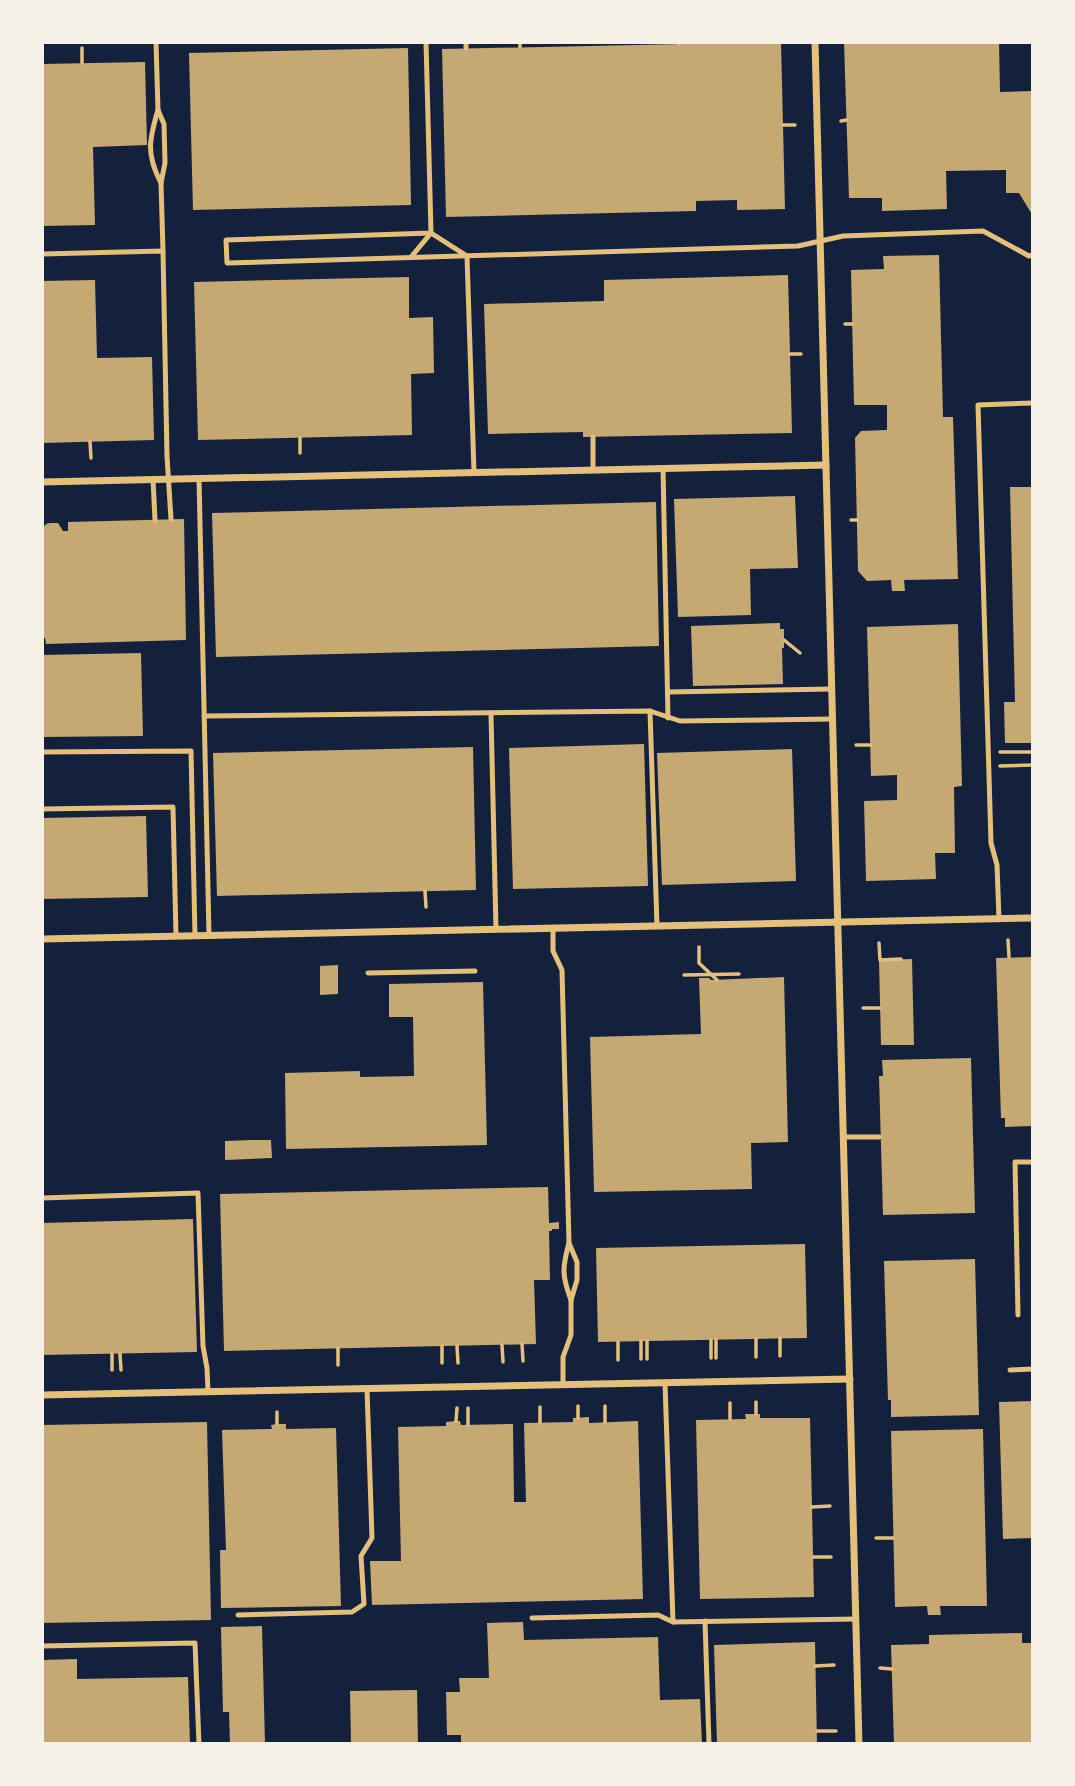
<svg xmlns="http://www.w3.org/2000/svg" width="1075" height="1786" font-family="Lato,sans-serif">
<style>
.building{fill:#c6a872}
.lines{fill:none;stroke-linecap:round;stroke-linejoin:round}
.path{stroke:#e5c07b;stroke-width:3.5}
.service{stroke:#e5c07b;stroke-width:5}
.minor{stroke:#e5c07b;stroke-width:7}
</style>
<rect width="100%" height="100%" fill="#14213d"/>
<g class="building">
<polygon points="781,42 785,209 737,210 737,200 696,201 696,211 446,217 442,49"/>
<polygon points="844,42 999,42 1000,92 1033,91 1033,216 1019,193 1006,193 1006,170 946,171 947,209 882,211 882,198 849,198"/>
<polygon points="408,48 411,205 193,210 189,53"/>
<polygon points="145,62 147,145 93,147 95,225 42,226 42,64"/>
<polygon points="939,255 943,417 953,417 958,579 904,580 905,591 892,591 891,580 867,581 858,571 855,438 861,431 887,430 887,405 854,405 851,270 884,269 883,256"/>
<polygon points="788,275 792,433 583,437 583,432 488,434 484,304 604,301 604,280"/>
<polygon points="409,277 409,318 433,317 434,373 411,374 412,435 198,440 194,282"/>
<polygon points="95,280 97,358 152,357 154,440 42,443 42,281"/>
<polygon points="1010,487 1033,487 1033,743 1005,743 1004,702 1015,702"/>
<polygon points="795,496 798,568 750,569 751,615 678,617 674,499"/>
<polygon points="656,502 659,646 216,657 212,513"/>
<polygon points="184,519 186,640 46,644 45,638 42,638 42,552 43,528 46,524 50,523 58,523 63,531 68,531 68,522"/>
<polygon points="780,623 780,629 784,629 784,648 782,648 783,684 693,686 691,626"/>
<polygon points="958,624 962,786 954,787 955,853 935,853 936,879 866,881 864,801 897,800 897,775 871,776 867,627"/>
<polygon points="141,653 143,736 42,737 42,720 44,719 42,717 42,655"/>
<polygon points="644,744 648,886 513,889 509,748"/>
<polygon points="473,747 476,890 217,896 213,753"/>
<polygon points="792,749 796,881 662,885 657,753"/>
<polygon points="146,816 148,897 42,899 42,818"/>
<polygon points="1033,957 1033,1126 1005,1127 1005,1118 1001,1118 996,958"/>
<polygon points="912,959 914,1045 881,1045 879,960"/>
<polygon points="338,965 338,994 320,995 320,966"/>
<polygon points="784,977 788,1142 751,1143 752,1189 594,1192 590,1037 701,1034 699,978 709,978 711,980"/>
<polygon points="483,982 487,1145 286,1149 285,1073 360,1071 360,1077 414,1076 413,1017 389,1017 389,984"/>
<polygon points="971,1058 975,1213 883,1215 879,1076 883,1076 882,1060"/>
<polygon points="252,1140 271,1140 272,1158 225,1160 225,1141"/>
<polygon points="548,1187 549,1223 559,1222 559,1229 552,1229 552,1231 549,1231 550,1280 534,1280 536,1344 224,1351 220,1194"/>
<polygon points="193,1219 197,1352 42,1355 42,1223"/>
<polygon points="805,1244 807,1338 598,1342 596,1248"/>
<polygon points="975,1259 979,1415 891,1417 891,1400 888,1400 884,1261"/>
<polygon points="1033,1401 1033,1538 1003,1539 999,1402"/>
<polygon points="745,1414 760,1414 760,1418 810,1418 814,1597 700,1599 696,1420 746,1419"/>
<polygon points="589,1417 589,1423 638,1421 643,1599 372,1605 370,1561 401,1561 398,1427 446,1426 446,1422 456,1421 460,1421 461,1425 513,1424 514,1502 526,1502 524,1423 573,1422 573,1418"/>
<polygon points="207,1422 211,1620 42,1623 42,1425"/>
<polygon points="277,1424 286,1424 286,1429 336,1428 341,1606 221,1608 220,1550 226,1550 222,1430 272,1429 271,1425"/>
<polygon points="983,1429 987,1606 940,1606 941,1615 928,1615 927,1606 895,1607 891,1431"/>
<polygon points="523,1622 524,1640 658,1637 660,1700 700,1699 702,1744 461,1744 461,1735 447,1735 446,1692 460,1692 459,1678 489,1678 487,1623"/>
<polygon points="262,1626 265,1744 230,1744 229,1712 223,1712 221,1627"/>
<polygon points="1022,1633 1022,1643 1033,1643 1033,1744 894,1744 891,1645 929,1644 929,1635"/>
<polygon points="815,1642 817,1744 717,1744 714,1645"/>
<polygon points="77,1659 77,1679 188,1677 190,1744 42,1744 42,1660"/>
<polygon points="417,1690 418,1744 351,1744 350,1691"/>
</g>
<g class="lines">
<g class="path">
<polyline points="679,44 679,42"/>
<polyline points="520,47 520,42"/>
<polyline points="82,48 82,63"/>
<polyline points="841,121 847,120"/>
<polyline points="783,125 795,125"/>
<polyline points="845,324 852,324"/>
<polyline points="790,354 801,354"/>
<polyline points="300,438 300,453"/>
<polyline points="90,442 91,458"/>
<polyline points="851,520 857,520"/>
<polyline points="784,640 800,653"/>
<polyline points="856,745 870,745"/>
<polyline points="1000,752 1033,752"/>
<polyline points="1033,753 1033,771"/>
<polyline points="1000,766 1033,765"/>
<polyline points="425,891 426,907"/>
<polyline points="1008,940 1009,957"/>
<polyline points="879,943 880,960 901,959"/>
<polyline points="699,947 699,963 717,980"/>
<polyline points="684,975 739,974"/>
<polyline points="863,1008 880,1008"/>
<polyline points="780,1338 780,1356"/>
<polyline points="756,1339 756,1357"/>
<polyline points="711,1340 711,1358"/>
<polyline points="716,1340 716,1358"/>
<polyline points="647,1341 647,1359"/>
<polyline points="618,1342 618,1360"/>
<polyline points="522,1344 523,1361"/>
<polyline points="502,1345 503,1362"/>
<polyline points="442,1346 442,1363"/>
<polyline points="457,1346 458,1363"/>
<polyline points="338,1348 338,1365"/>
<polyline points="120,1354 121,1370"/>
<polyline points="641,1359 641,1341"/>
<polyline points="112,1370 112,1354"/>
<polyline points="756,1402 756,1414"/>
<polyline points="730,1403 730,1419"/>
<polyline points="578,1406 578,1418"/>
<polyline points="605,1406 605,1422"/>
<polyline points="540,1407 540,1423"/>
<polyline points="468,1408 468,1425"/>
<polyline points="277,1412 277,1424"/>
<polyline points="456,1421 457,1408"/>
<polyline points="812,1507 830,1506"/>
<polyline points="876,1538 893,1538"/>
<polyline points="813,1557 831,1557"/>
<polyline points="815,1666 834,1665"/>
<polyline points="880,1668 892,1669"/>
<polyline points="817,1731 836,1731"/>
</g>
<g class="service">
<polyline points="156,42 158,110 164,124 165,163 161,183 163,251"/>
<polyline points="426,42 431,233 226,240 227,263 798,246 843,236 983,231 1029,256 1033,255"/>
<polyline points="466,42 466,48"/>
<path d="M158 110C149 140 146 154 161 183"/>
<polyline points="42,254 163,251 167,456 171,519"/>
<polyline points="411,257 431,233 467,256 474,472"/>
<polyline points="593,437 593,470"/>
<polyline points="663,468 668,718"/>
<polyline points="199,478 209,935"/>
<polyline points="153,479 155,520"/>
<polyline points="668,692 832,689"/>
<polyline points="650,711 657,926"/>
<polyline points="491,714 496,929"/>
<polyline points="204,716 650,711 680,721 833,719"/>
<polyline points="42,752 191,751 195,936"/>
<polyline points="42,809 173,807 176,936"/>
<polyline points="999,919 997,865 991,843 978,405 1033,403"/>
<path d="M553 928V951L562 970 569 1243C562 1268 562 1276 571 1300"/>
<polyline points="368,973 475,971"/>
<polyline points="844,1137 879,1137"/>
<polyline points="42,1198 198,1193 203,1346 207,1368 208,1392"/>
<polyline points="1018,1315 1015,1162 1033,1162"/>
<polyline points="1010,1370 1033,1369"/>
<polyline points="665,1383 673,1622 856,1619"/>
<polyline points="563,1384 563,1357 571,1335 571,1300 577,1280 577,1262 569,1243"/>
<polyline points="238,1615 352,1612 364,1604 361,1556 372,1538 367,1389"/>
<polyline points="532,1618 658,1615 673,1622"/>
<polyline points="705,1621 709,1744"/>
<polyline points="42,1646 195,1643 199,1744"/>
</g>
<g class="minor">
<polyline points="815,42 859,1744"/>
<polyline points="42,482 826,465"/>
<polyline points="42,939 1033,918"/>
<polyline points="42,1395 850,1379"/>
</g>
</g>
<rect width="1075" height="1786" fill="none" stroke="#f6f1e7" stroke-width="88"/>
</svg>
